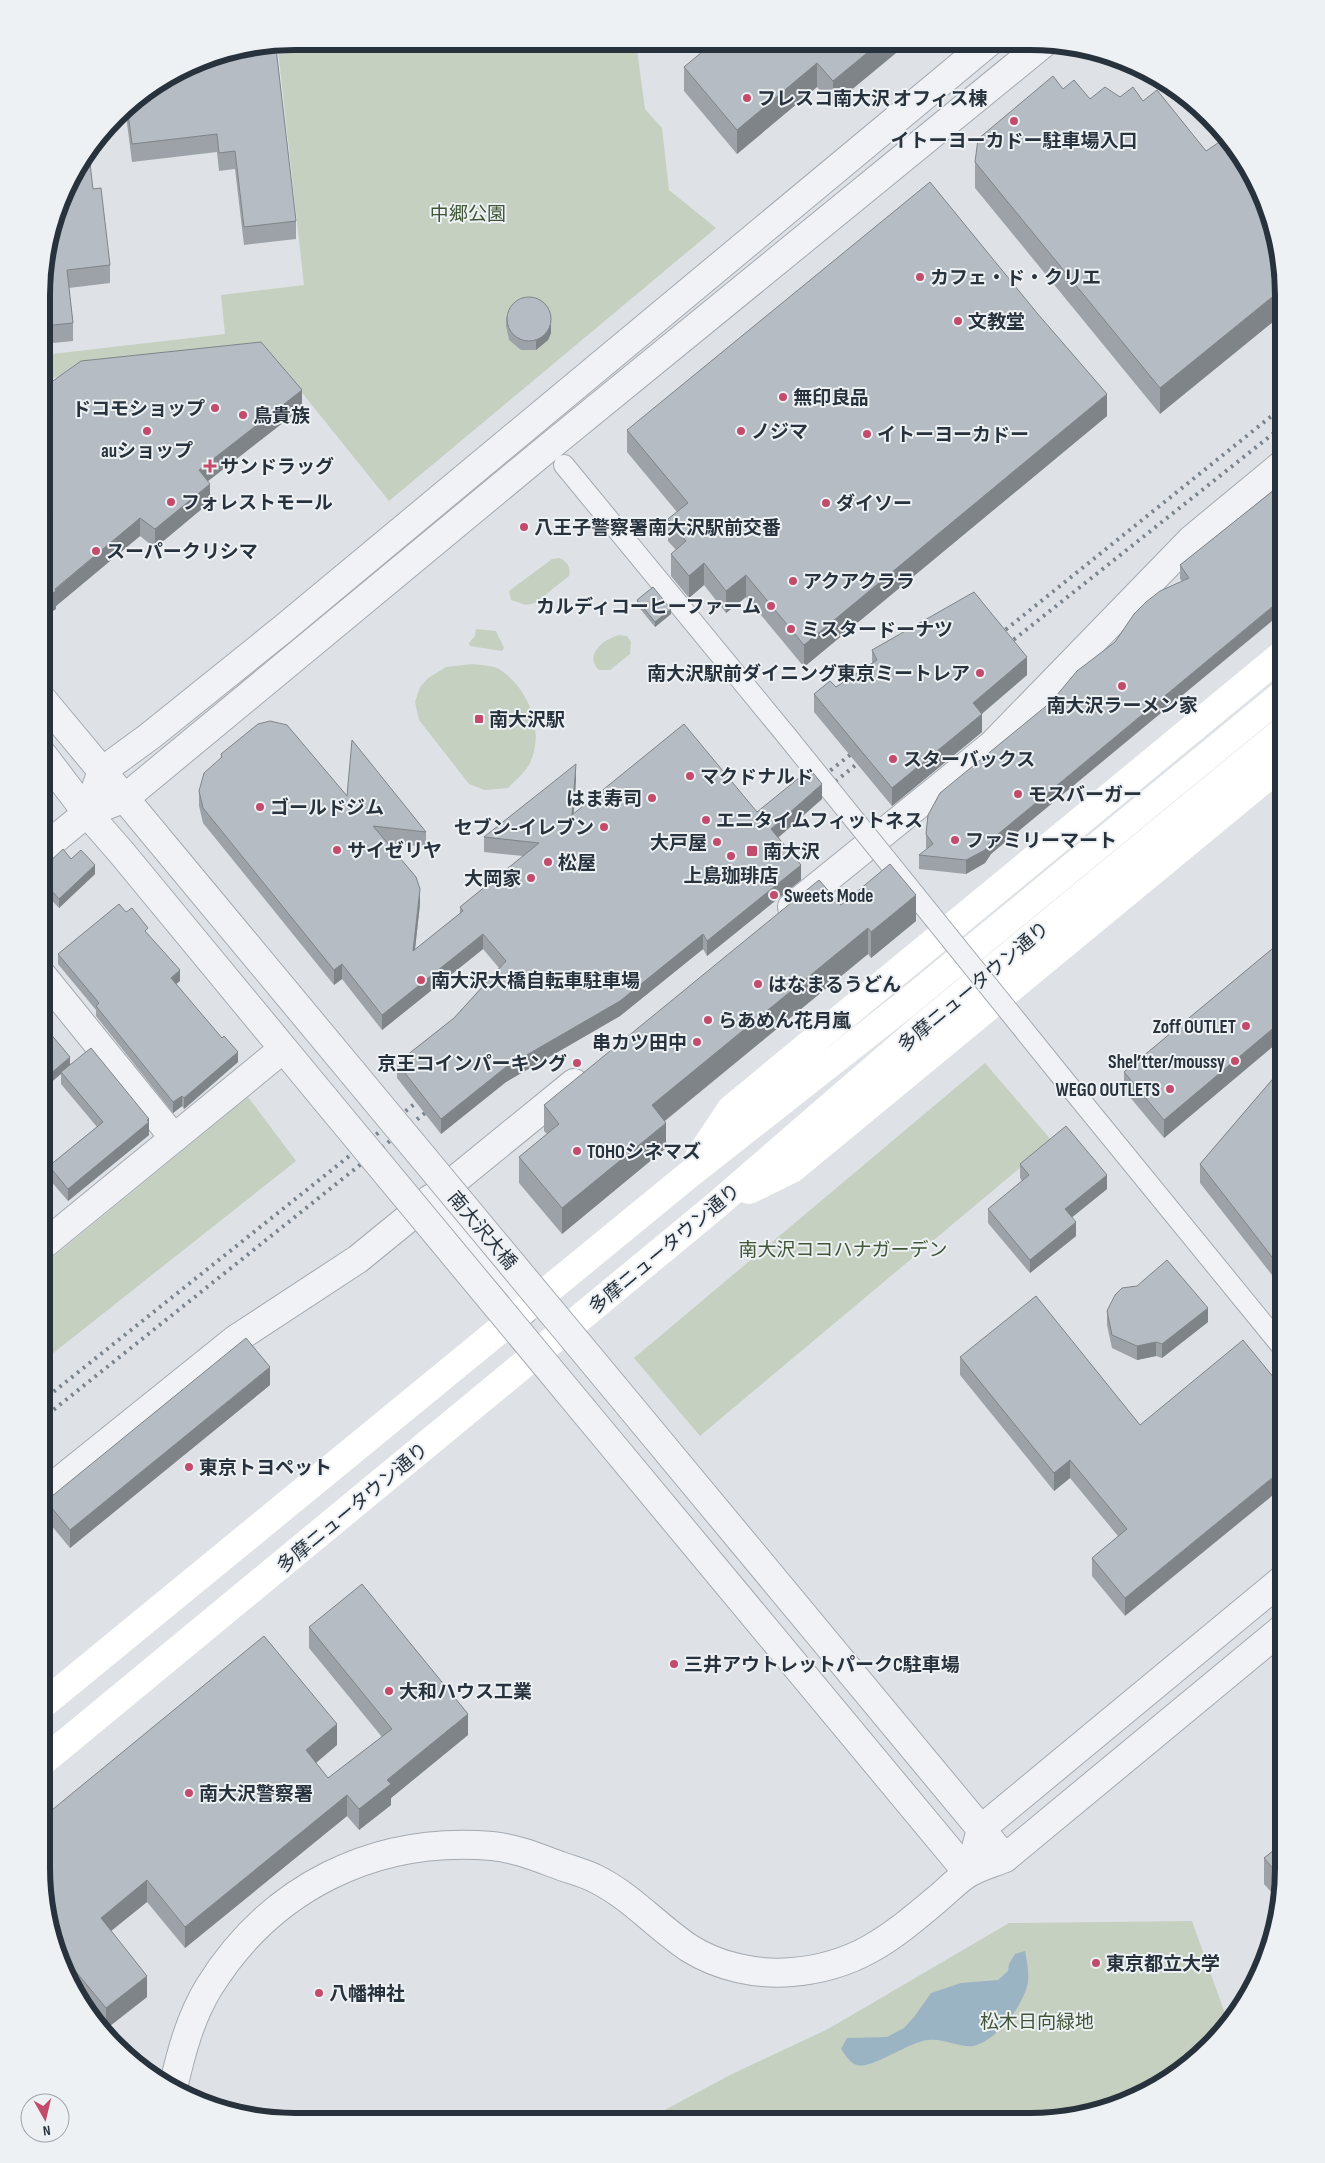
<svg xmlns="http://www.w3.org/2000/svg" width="1325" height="2163" font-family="'Sofia Sans Condensed','Noto Sans JP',sans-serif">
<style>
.green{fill:#c6d0c0}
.water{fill:#9bb4c4}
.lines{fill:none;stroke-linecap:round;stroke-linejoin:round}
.pedestrian-casing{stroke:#a4aab0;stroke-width:22}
.minor-casing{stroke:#a4aab0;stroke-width:30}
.tertiary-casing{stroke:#a4aab0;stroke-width:30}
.pedestrian{stroke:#f0f2f5;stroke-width:20}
.minor{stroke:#f0f2f5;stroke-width:28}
.tertiary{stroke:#f0f2f5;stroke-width:28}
.secondary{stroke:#fff;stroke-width:28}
.rail{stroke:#79848f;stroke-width:4;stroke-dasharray:2.5 5;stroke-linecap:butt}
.pedestrian-bridge-casing{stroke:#a4aab0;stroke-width:22;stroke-linecap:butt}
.tertiary-bridge-casing{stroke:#a4aab0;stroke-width:30;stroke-linecap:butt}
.pedestrian-bridge{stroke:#f0f2f5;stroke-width:20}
.tertiary-bridge{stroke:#f0f2f5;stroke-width:28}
.wall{fill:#9da2a8}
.shaded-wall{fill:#7f8488}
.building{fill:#b6bcc3;stroke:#7f8488}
.poi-dot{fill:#c34b6c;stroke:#edf1f4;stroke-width:2}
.labels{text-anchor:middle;stroke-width:4;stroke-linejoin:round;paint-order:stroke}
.poi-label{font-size:19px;font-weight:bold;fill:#28323c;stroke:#edf1f4;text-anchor:start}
.park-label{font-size:19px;fill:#415637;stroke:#edf1f4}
.street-label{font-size:19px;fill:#28323c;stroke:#edf1f4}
.rim{fill:none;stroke:#28323c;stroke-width:6}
</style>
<rect width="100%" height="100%" fill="#dee2e6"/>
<g class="green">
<polygon points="357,41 636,42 645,109 662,128 669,190 716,228 389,501 270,353 43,379 43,355 225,334 221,295 304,285 278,50"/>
<path d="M559 558C567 561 571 567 569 576L535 603 526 605 511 600 509 591 552 559Z"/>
<polygon points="476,629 496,631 504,648 502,651 470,646 469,643 475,636"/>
<path d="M619 635 627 636 631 642 630 654 610 670H599C583 655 604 639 619 635Z"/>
<path d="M472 664C480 665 492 665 499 669 529 688 546 732 529 765 524 773 515 781 508 788L485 790 469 784 419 720 415 702 420 687 428 678 446 667Z"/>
<polygon points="985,1063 1052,1141 700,1436 634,1358"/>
<polygon points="248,1097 296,1161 42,1362 42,1266"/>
<polygon points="1192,1921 1229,2025 1185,2069 1127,2103 1030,2122 644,2121 732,2074 828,2029 1009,1923"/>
</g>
<path class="water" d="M1025 1951C1027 1961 1029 1972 1028 1982 1024 2005 997 2041 973 2046 962 2048 942 2038 928 2040 908 2042 871 2070 857 2065 850 2063 845 2055 841 2049L847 2038 887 2037 904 2028 914 2017 931 1993 961 1983 998 1980 1008 1971 1009 1964 1015 1954Z"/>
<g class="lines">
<defs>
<g id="pedestrian">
<polyline points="564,465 786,735"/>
<polyline points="1061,1076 1283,1348"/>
</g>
<g id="minor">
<polyline points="43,849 87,813"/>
<polyline points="792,907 992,745 1192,539 1284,463"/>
<polyline points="42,975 174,1138"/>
<polyline points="430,1199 523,1311"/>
<polyline points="42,1246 283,1049"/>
<polyline points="42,1495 236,1339 358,1259 574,1083"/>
</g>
<g id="tertiary">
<polyline points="43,700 353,1073"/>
<polyline points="43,755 87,813 121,852 325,1099"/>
<polyline points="87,813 125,798 549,447 1044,43"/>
<polyline points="87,813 102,771 150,736 283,629 988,43"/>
<polyline points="614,1387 1005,1858"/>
<polyline points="584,1411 968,1873"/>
<polyline points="976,1848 981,1829 1283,1579"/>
<path d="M173 2088C181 2053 190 2018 209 1987 271 1887 375 1836 492 1846 515 1848 539 1858 561 1866 572 1870 584 1873 594 1878 630 1895 656 1926 689 1948 719 1967 757 1975 792 1972 855 1967 890 1939 936 1900 946 1892 956 1881 967 1874 978 1867 993 1863 1005 1858L1283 1628"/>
</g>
</defs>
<use href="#pedestrian" class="pedestrian-casing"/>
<use href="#minor" class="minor-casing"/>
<use href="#tertiary" class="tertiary-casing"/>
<use href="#pedestrian" class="pedestrian"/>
<use href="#minor" class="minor"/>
<use href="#tertiary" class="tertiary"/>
<g class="secondary">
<polyline points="699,1157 731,1109 1284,653"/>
<polyline points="749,1190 792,1169 1284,763"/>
<polyline points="41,1706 686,1177 903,1006 1284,693"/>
<polyline points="41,1763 713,1208 920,1029 1284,730"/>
</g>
<g class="rail">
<polyline points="994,639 1284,406"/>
<polyline points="1002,649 1284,425"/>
<polyline points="807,789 860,747"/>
<polyline points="812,800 867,756"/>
<polyline points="42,1401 427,1094"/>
<polyline points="42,1419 435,1105"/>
</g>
<defs>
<polyline id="pedestrian-bridge" points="786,735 1061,1076"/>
<g id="tertiary-bridge">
<polyline points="353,1073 614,1387"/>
<polyline points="325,1099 584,1411"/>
</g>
</defs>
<use href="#pedestrian-bridge" class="pedestrian-bridge-casing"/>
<use href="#tertiary-bridge" class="tertiary-bridge-casing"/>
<use href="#pedestrian-bridge" class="pedestrian-bridge"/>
<use href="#tertiary-bridge" class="tertiary-bridge"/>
</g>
<g class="wall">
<polygon points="908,43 833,105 817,87 737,154 684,91 684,67"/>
<polygon points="198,60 296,221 296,239 244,245 235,169 219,171 217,152 132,162 125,108 127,104"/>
<polygon points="1063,89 1090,99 1120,97 1143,101 1206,151 1160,414 975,188 975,162"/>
<polygon points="93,189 110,265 110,283 69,288 73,323 73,341 43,344 43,262"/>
<polygon points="506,317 551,333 548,340 536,350 521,350 509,340 506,326"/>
<polygon points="43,388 302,408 208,481 210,502 155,548 140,536 56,606 56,609"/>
<polygon points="1107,416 804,667 746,597 726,613 704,585 689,598 671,576 671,554 676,550 668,541 668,519 677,512 627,452 627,430"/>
<polygon points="1284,482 991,854 985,863 966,874 919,869 919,855 927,849 926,848 926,834 1051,702 1115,642 1182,581 1180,579 1180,565"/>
<polygon points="637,600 671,614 655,627 637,605"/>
<polygon points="872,650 1027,675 982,714 982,732 892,806 814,712 814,694 836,687 872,663"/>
<polygon points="221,754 347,796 426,832 426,847 387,843 420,904 415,950 460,913 460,907 523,856 484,852 484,837 576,779 574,814 757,812 822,799 778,837 801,880 707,956 703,949 620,1016 506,1082 441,1134 397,1078 397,1063 454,1018 499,968 483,949 382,1030 342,979 334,985 203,823 199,806 199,791 221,758"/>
<polygon points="71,859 95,874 59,908 43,891 43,868"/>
<polygon points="841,905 916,921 871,958 868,954 665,1121 666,1148 562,1234 519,1183 519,1157 547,1134 544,1131 544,1105"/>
<polygon points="126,912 148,934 180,981 176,984 238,1062 184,1109 182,1106 173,1113 96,1016 96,1010 58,964 58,954"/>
<polygon points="1284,939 1283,1038 1164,1138 1124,1090 1124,1072"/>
<polygon points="42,1027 70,1065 149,1119 149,1135 68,1201 49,1179 49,1166 97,1127 61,1084 61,1074"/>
<polygon points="1283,1067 1272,1275 1200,1183 1200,1164"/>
<polygon points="1020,1164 1107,1189 1072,1217 1076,1236 1030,1273 988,1223 988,1209 1022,1181 1020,1178"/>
<polygon points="1107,1311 1208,1322 1162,1358 1156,1356 1137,1360 1112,1348 1107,1325"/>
<polygon points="960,1357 1140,1425 1125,1616 1092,1576 1092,1558 1118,1536 1070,1478 1054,1491 960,1375"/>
<polygon points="270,1385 70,1548 46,1519 46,1501"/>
<polygon points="309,1627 468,1735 391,1798 391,1805 359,1830 347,1816 185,1948 147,1902 111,1931 147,1997 106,2029 77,1994 60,1965 41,1868 337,1745 316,1763 328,1778 382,1737 309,1648"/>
<polygon points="1283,1819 1283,1885 1280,1902 1264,1884 1264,1858 1278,1846 1278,1823"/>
</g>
<g class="shaded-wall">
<polygon points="879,43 908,43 833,105 833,81"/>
<polygon points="817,63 817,87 737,154 737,130"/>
<polygon points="1282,289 1284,295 1284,313 1160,414 1160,388"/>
<polygon points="551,324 551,333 548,340 536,350 536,341"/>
<polygon points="302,390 302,408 199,488 199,470"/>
<polygon points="1107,394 1107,416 804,667 804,645"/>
<polygon points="210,484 210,502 155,548 155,529"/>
<polygon points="140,518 140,536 56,606 56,609 43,618 43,600"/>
<polygon points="704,563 704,585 689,598 689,576"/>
<polygon points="746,575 746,597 726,613 726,591"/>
<polygon points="1284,597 1284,611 991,854 985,863 966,874 966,860 991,840"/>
<polygon points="671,609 671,614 655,627 655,622"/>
<polygon points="1027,657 1027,675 973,721 973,703"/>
<polygon points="982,714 982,732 892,806 892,788"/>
<polygon points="576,764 576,779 572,830 572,815"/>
<polygon points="822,784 822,799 771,844 771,829"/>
<polygon points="95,865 95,874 59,908 59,899"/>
<polygon points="801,865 801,880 707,956 707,941"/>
<polygon points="420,889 420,904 413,966 413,951"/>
<polygon points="916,895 916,921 871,958 871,932"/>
<polygon points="868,928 868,954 652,1131 652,1105"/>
<polygon points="483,934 483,949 382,1030 382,1015"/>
<polygon points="703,934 703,949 620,1016 506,1082 441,1134 441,1119 506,1067"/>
<polygon points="342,964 342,979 334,985 334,970"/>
<polygon points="180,970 180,981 171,988 171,978"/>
<polygon points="1283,1020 1283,1038 1164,1138 1164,1120"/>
<polygon points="238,1052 238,1062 184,1109 184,1098"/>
<polygon points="70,1057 70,1066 61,1072 61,1074 42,1090 42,1081"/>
<polygon points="182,1096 182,1106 173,1113 173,1102"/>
<polygon points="149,1119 149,1135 68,1201 68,1189"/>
<polygon points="666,1123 666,1148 562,1234 562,1208"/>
<polygon points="1107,1175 1107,1189 1065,1223 1065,1209"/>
<polygon points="1076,1222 1076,1236 1030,1273 1030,1260"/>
<polygon points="1283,1243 1283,1261 1272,1275 1272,1257"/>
<polygon points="1208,1308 1208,1322 1162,1358 1162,1344"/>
<polygon points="1156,1342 1156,1356 1137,1360 1137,1346"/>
<polygon points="270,1367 270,1385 70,1548 70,1530"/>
<polygon points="1070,1460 1070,1478 1054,1491 1054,1473"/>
<polygon points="1283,1469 1283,1487 1125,1616 1125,1598"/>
<polygon points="468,1714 468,1735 391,1798 391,1805 359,1830 359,1809 387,1780"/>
<polygon points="337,1724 337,1745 306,1771 306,1750"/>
<polygon points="347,1795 347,1816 185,1948 185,1927"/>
<polygon points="147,1880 147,1902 101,1939 101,1918"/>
<polygon points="147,1976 147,1997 106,2029 106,2008"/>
</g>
<g class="building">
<polygon points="714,42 879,43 833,81 817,63 737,130 684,67"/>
<polygon points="276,48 296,221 244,227 235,151 219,153 217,134 132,144 127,105 198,60 243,52"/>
<polygon points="1053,76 1063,89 1074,80 1090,99 1105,87 1120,97 1133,87 1143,101 1157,90 1206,151 1221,141 1255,182 1265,198 1282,289 1160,388 975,162 978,139"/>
<polygon points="89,155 93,189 101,188 110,265 67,270 73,323 43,326 43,262 68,183"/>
<polygon points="930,182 1037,313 1107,394 804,645 746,575 726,591 704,563 689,576 671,554 686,541 668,519 688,503 627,430"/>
<circle cx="529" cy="319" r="22"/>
<polygon points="261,342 302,390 199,470 210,484 155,529 140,518 55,589 56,591 43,600 43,388 81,361"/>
<polygon points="1284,482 1284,597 991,840 985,850 966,860 919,855 933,844 926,834 928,815 940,793 1051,702 1077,671 1115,642 1134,614 1146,602 1160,591 1189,578 1180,565"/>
<polygon points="653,587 671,609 655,622 637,600"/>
<polygon points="974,592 1027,657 973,703 982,714 892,788 814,694 830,681 836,687 877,660 872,650"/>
<polygon points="270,721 287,725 347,796 352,740 426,832 373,826 416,877 420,889 413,951 463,911 460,907 539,843 484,837 576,764 572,815 684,724 757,812 810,769 822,784 771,829 801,865 707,941 703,934 620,1001 506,1067 441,1119 397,1063 454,1018 506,961 483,934 382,1015 342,964 334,970 203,808 199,791 204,773 222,757 221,754 258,724"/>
<polygon points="63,849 71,859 81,850 95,865 59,899 43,881 43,868"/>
<polygon points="890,864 916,895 871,932 868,928 652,1105 666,1123 562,1208 519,1157 559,1124 544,1105 819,880 841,905"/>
<polygon points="119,904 126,912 132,908 148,928 145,931 180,970 171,978 222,1038 224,1036 238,1052 184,1098 182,1096 173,1102 96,1006 99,1003 58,954"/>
<polygon points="1284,939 1283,1020 1164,1120 1124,1072"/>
<polygon points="44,1026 70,1057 42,1081 42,1027"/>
<polygon points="91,1048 149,1119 147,1120 149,1122 68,1189 49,1166 103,1122 61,1072"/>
<polygon points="1283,1067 1283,1243 1272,1257 1200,1164"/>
<polygon points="1066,1126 1107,1175 1065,1209 1076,1222 1030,1260 988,1209 1029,1175 1020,1164"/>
<polygon points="1167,1260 1208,1308 1162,1344 1156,1342 1137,1346 1112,1335 1107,1311 1115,1295 1122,1288 1137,1286"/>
<polygon points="1036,1296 1140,1425 1243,1340 1283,1389 1283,1469 1125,1598 1092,1558 1127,1529 1070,1460 1054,1473 960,1357"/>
<polygon points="246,1338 270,1367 70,1530 46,1501"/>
<polygon points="362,1584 468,1714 387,1780 391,1784 359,1809 347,1795 185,1927 147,1880 101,1918 147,1976 106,2008 57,1949 41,1868 41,1819 264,1636 337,1724 306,1750 328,1778 392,1729 309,1627"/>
<polygon points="1283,1819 1283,1829 1278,1823"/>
<polygon points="1283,1843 1283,1880 1264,1858"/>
</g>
<g class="poi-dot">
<circle cx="747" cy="98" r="5"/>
<circle cx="1014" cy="121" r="5"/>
<circle cx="920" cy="277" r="5"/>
<circle cx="958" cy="321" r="5"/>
<circle cx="783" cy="397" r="5"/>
<circle cx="215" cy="408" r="5"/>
<circle cx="243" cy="415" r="5"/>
<circle cx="147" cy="431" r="5"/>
<circle cx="741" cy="431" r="5"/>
<circle cx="867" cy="434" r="5"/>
<path d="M207.5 458.5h5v5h5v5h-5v5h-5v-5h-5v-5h5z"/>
<circle cx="171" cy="502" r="5"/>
<circle cx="826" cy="503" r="5"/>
<circle cx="524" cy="527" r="5"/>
<circle cx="96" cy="551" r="5"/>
<circle cx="793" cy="581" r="5"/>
<circle cx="771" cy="606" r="5"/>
<circle cx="791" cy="629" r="5"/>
<circle cx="980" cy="673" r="5"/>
<circle cx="1122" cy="686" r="5"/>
<rect x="474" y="714" width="10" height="10" rx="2.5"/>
<circle cx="893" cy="759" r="5"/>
<circle cx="690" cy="776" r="5"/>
<circle cx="1018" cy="794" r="5"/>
<circle cx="652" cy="798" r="5"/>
<circle cx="260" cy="807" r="5"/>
<circle cx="706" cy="820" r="5"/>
<circle cx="604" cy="827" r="5"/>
<circle cx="955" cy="840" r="5"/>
<circle cx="717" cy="842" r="5"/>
<circle cx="337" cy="850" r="5"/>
<rect x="746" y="845" width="12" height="12" rx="2.5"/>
<circle cx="731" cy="856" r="5"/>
<circle cx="548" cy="862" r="5"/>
<circle cx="531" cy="878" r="5"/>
<circle cx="774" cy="895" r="5"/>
<circle cx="421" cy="980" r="5"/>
<circle cx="758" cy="984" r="5"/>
<circle cx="708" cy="1020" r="5"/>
<circle cx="1246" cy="1026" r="5"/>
<circle cx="697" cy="1042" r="5"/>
<circle cx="1235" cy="1061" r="5"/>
<circle cx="577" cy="1063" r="5"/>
<circle cx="1170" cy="1089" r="5"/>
<circle cx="577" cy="1151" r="5"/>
<circle cx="189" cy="1467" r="5"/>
<circle cx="674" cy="1664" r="5"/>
<circle cx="389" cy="1691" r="5"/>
<circle cx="189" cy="1793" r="5"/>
<circle cx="1096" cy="1963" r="5"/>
<circle cx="319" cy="1993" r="5"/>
</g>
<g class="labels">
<g class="poi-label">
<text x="757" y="105">フレスコ南大沢 オフィス棟</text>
<text x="1014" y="147" text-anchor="middle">イトーヨーカドー駐車場入口</text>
<text x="930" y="284">カフェ・ド・クリエ</text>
<text x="968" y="328">文教堂</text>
<text x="793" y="404">無印良品</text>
<text x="205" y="415" text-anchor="end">ドコモショップ</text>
<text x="253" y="422">鳥貴族</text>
<text x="751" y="438">ノジマ</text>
<text x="877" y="441">イトーヨーカドー</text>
<text x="147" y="457" text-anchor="middle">auショップ</text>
<text x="220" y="473">サンドラッグ</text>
<text x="181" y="509">フォレストモール</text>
<text x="836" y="510">ダイソー</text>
<text x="534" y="534">八王子警察署南大沢駅前交番</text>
<text x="106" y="558">スーパークリシマ</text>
<text x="803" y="588">アクアクララ</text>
<text x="761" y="613" text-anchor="end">カルディコーヒーファーム</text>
<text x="801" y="636">ミスタードーナツ</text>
<text x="970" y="680" text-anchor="end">南大沢駅前ダイニング東京ミートレア</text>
<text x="1122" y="712" text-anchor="middle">南大沢ラーメン家</text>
<text x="489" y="726">南大沢駅</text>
<text x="903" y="766">スターバックス</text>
<text x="700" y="783">マクドナルド</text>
<text x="1028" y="801">モスバーガー</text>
<text x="642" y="805" text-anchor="end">はま寿司</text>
<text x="270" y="814">ゴールドジム</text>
<text x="716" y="827">エニタイムフィットネス</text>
<text x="594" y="834" text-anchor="end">セブン-イレブン</text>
<text x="965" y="847">ファミリーマート</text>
<text x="707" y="849" text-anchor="end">大戸屋</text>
<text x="347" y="857">サイゼリヤ</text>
<text x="763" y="858">南大沢</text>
<text x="558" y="869">松屋</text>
<text x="731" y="882" text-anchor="middle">上島珈琲店</text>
<text x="521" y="885" text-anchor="end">大岡家</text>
<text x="784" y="902">Sweets Mode</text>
<text x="431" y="987">南大沢大橋自転車駐車場</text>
<text x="768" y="991">はなまるうどん</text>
<text x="718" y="1027">らあめん花月嵐</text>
<text x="1236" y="1033" text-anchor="end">Zoff OUTLET</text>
<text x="687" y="1049" text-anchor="end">串カツ田中</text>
<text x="1225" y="1068" text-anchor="end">Shel’tter/moussy</text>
<text x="567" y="1070" text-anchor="end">京王コインパーキング</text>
<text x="1160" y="1096" text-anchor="end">WEGO OUTLETS</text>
<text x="587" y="1158">TOHOシネマズ</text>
<text x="199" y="1474">東京トヨペット</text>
<text x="684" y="1671">三井アウトレットパークC駐車場</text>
<text x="399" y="1698">大和ハウス工業</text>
<text x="199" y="1800">南大沢警察署</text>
<text x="1106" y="1970">東京都立大学</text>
<text x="329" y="2000">八幡神社</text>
</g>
<g class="park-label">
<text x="468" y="220">中郷公園</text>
<text x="843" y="1256">南大沢ココハナガーデン</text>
<text x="1037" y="2028">松木日向緑地</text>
</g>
<g class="street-label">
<text transform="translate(973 986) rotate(-40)" y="7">多摩ニュータウン通り</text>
<text transform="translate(483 1230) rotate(50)" y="7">南大沢大橋</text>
<text transform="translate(664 1248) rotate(-40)" y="7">多摩ニュータウン通り</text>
<text transform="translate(352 1507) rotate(-40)" y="7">多摩ニュータウン通り</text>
</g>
</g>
<path d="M0 0H1325V2163H0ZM295 50H1030A245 245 0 0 1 1275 295V1868A245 245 0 0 1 1030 2113H295A245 245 0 0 1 50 1868V295A245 245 0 0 1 295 50Z" fill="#edf1f4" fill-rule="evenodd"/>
<path class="rim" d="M295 50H1030A245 245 0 0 1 1275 295V1868A245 245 0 0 1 1030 2113H295A245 245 0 0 1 50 1868V295A245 245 0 0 1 295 50Z"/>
<g transform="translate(45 2118) rotate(172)"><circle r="24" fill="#edf1f4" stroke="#9ea5aa"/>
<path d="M0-4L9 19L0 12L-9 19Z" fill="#c34b6c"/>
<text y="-8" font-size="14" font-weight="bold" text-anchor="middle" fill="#28323c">N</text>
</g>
</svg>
